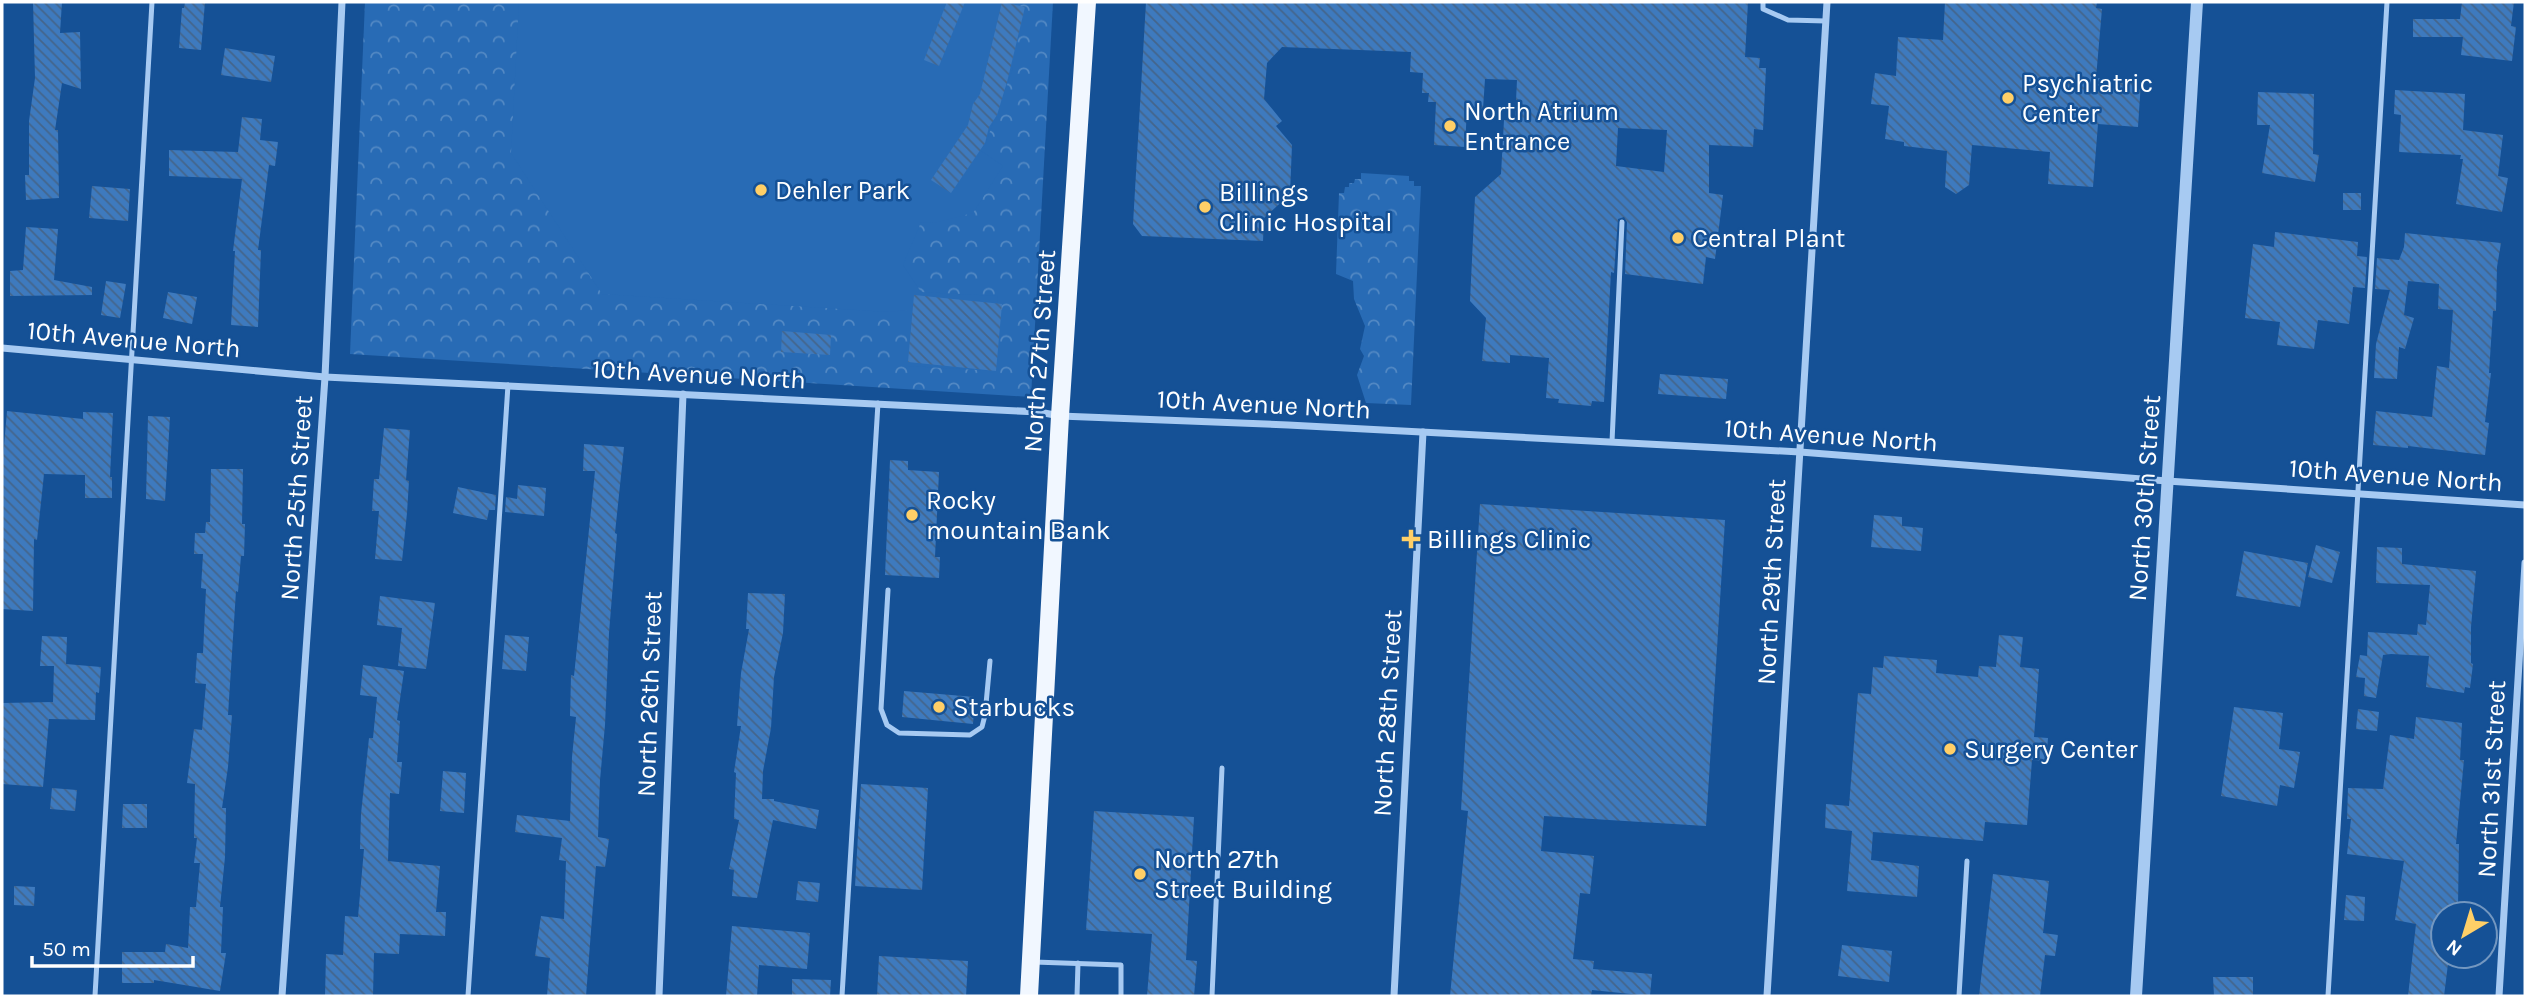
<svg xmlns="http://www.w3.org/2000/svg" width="2527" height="998" font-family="Karla,sans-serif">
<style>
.park{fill:url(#park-crowns)}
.pitch{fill:#286bb5}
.building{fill:url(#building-back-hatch);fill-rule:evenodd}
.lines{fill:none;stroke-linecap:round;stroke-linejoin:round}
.service{stroke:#a7caf2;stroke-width:5}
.minor{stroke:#a7caf2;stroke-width:7}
.tertiary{stroke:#a7caf2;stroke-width:12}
.primary{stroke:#f1f7ff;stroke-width:18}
.poi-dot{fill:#ffcf67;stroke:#155196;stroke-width:2.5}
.labels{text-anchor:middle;stroke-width:5;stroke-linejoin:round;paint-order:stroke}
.poi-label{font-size:26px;fill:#fff;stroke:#155196;text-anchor:start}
.street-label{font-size:26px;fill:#fff;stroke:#155196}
</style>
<defs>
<pattern id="park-crowns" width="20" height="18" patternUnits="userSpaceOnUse" patternTransform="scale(1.75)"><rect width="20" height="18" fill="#286bb5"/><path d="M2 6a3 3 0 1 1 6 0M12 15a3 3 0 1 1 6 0" fill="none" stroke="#5389c4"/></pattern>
<pattern id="building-back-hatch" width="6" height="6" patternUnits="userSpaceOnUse" patternTransform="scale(1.75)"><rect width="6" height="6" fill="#3e7abe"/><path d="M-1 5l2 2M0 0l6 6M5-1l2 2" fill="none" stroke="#44658b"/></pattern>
</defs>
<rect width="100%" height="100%" fill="#155196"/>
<g class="park">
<polygon points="365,2 1053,2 1031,397 350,354"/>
<polygon points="1361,173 1409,176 1409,181 1414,181 1414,186 1421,186 1411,405 1366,403 1357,375 1364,356 1360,349 1365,326 1354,299 1353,281 1336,274 1339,193 1344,193 1345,187 1349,187 1349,183 1354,183 1355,179 1361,179"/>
</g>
<polygon class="pitch" points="519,2 1017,2 1010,66 1013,68 985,145 980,150 1003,166 973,213 933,223 921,222 903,265 921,292 998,296 995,371 908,366 908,310 888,312 602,294 511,153"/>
<g class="building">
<polygon points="33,2 62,2 60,33 80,32 81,89 62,83 55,130 58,130 59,198 26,200 25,175 29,175 29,121 35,78"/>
<polygon points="185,2 205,2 201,50 179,48 182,8 184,8"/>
<polygon points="947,2 965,2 939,66 924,60"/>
<polygon points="1002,2 1025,7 1007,82 997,115 989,127 985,143 951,193 931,180 968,125 973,104 980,94"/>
<path d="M1146 2H1748L1745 57 1760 58 1759 68H1766L1763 130 1754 129 1753 147 1709 145V193L1723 195 1715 259 1706 257 1703 284 1625 274 1627 222 1624 217 1618 219 1614 273 1611 272 1604 402 1592 401 1591 406 1558 403 1559 399 1546 398 1549 358 1510 355V363L1482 361 1486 318 1470 301 1475 197 1501 174 1504 120 1515 121 1517 80 1485 79 1483 109 1467 108 1465 147 1434 145 1436 102H1428L1429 93H1422L1423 73 1410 72 1411 52 1282 47 1267 63 1264 99 1282 121 1276 126 1292 145 1290 194 1264 218 1263 241 1142 236 1133 224ZM1618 128 1667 130 1664 172 1616 166Z"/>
<polygon points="1945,2 2097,2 2096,8 2102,9 2096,78 2141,82 2138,127 2098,124 2093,187 2048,184 2050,152 1972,145 1969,185 1956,194 1945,187 1947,151 1904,146 1904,142 1885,139 1889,106 1871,104 1875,73 1896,76 1898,37 1943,40"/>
<polygon points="2462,2 2514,2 2511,26 2516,27 2512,61 2461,55 2463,37 2413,37 2413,19 2460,19"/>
<polygon points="225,48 275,56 271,82 221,75"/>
<polygon points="2395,90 2465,94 2463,130 2503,135 2498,176 2508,178 2502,212 2456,204 2463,159 2460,159 2461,155 2399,152 2401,115 2394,114"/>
<polygon points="2258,92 2314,94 2313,154 2319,155 2315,182 2262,173 2270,125 2257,125"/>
<polygon points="242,117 262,119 260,140 278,142 275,166 269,165 258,250 261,250 258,327 231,325 235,251 233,251 242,179 169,176 169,150 238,152"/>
<polygon points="92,186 130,189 128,221 89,218"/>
<rect x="2343" y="193" width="18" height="17"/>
<polygon points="26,227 58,229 54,280 92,287 92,295 10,296 10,271 23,270"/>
<polygon points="2275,232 2358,242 2357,256 2367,257 2365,288 2353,287 2349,324 2318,320 2314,349 2277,345 2280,322 2245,318 2253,244 2274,247"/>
<polygon points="2405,233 2501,243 2497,267 2496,311 2493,311 2489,373 2491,373 2485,422 2489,423 2485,455 2408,446 2408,448 2373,445 2376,411 2432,417 2437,366 2449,368 2453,310 2438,309 2439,284 2408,281 2404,315 2414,318 2405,349 2399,347 2397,379 2374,378 2376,344 2390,290 2375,289 2377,258 2399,260 2404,247"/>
<polygon points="106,281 126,284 120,318 101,315"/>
<polygon points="168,292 197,297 192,324 163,318"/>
<polygon points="914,295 1002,304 996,371 908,362"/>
<polygon points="782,331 831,335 830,355 781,352"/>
<polygon points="1660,374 1728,379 1726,399 1658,394"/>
<polygon points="7,411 83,419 83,412 113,413 110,477 112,477 112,498 85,498 85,475 44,474 37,540 34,539 33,611 2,609 2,469"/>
<polygon points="148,416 170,417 165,501 146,499"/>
<polygon points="384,428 410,430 406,480 409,481 407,513 402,561 375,559 379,511 372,511 374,479 379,479"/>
<polygon points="584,444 624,447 615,533 617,534 609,633 605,725 600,780 598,837 609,839 605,867 596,866 586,996 547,996 550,958 535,956 541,916 564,919 566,861 559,860 562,838 515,832 517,815 570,821 572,757 576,717 570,716 571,675 574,676 595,471 583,471"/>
<polygon points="890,460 908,461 908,470 939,472 935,557 940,557 939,578 885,575"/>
<polygon points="211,469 243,469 242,524 245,524 244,556 241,556 238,592 236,591 228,715 232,715 228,767 222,808 226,808 225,857 220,907 223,907 221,953 226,953 220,991 154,980 154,983 122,983 122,952 165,952 166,944 188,948 190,907 196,907 200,863 194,863 197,838 194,838 195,784 187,783 194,729 202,730 206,684 195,683 197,653 203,653 206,589 201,588 203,554 194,554 195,533 205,533 206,522 210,522"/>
<polygon points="518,485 546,488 544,516 505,512 506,497 517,499"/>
<polygon points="458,487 496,495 495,510 489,510 487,520 453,513"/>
<polygon points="1480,504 1725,520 1706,826 1544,816 1541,851 1594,856 1590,894 1580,893 1573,959 1594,961 1593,969 1652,974 1650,996 1592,990 1591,996 1450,996 1468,811 1461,810"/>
<polygon points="1874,515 1902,517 1902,526 1923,528 1921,551 1871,547"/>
<polygon points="2316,545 2340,552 2332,583 2308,577"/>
<polygon points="2377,547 2402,548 2402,564 2476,571 2471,627 2471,663 2473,664 2470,688 2465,687 2464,693 2426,687 2429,656 2391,654 2383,655 2376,698 2364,696 2365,678 2356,677 2360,655 2367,656 2368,632 2417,635 2418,624 2426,625 2430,585 2376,583"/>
<polygon points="2244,551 2308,563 2300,607 2236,596"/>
<polygon points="748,593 785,594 783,633 774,677 771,728 763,771 762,799 774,799 774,801 819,810 816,829 773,820 757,898 732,896 734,870 729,869 739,820 734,819 736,773 734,772 741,726 737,726 741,673 749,629 746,629"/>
<polygon points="380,596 435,603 426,669 398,666 402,628 377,625"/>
<polygon points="505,635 529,637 526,671 502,669"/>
<polygon points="1999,635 2023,637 2020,667 2039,669 2034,737 2048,738 2046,761 2032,760 2027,825 1985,822 1983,841 1873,832 1871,860 1919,866 1917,897 1847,891 1852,831 1825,828 1826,804 1849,806 1858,693 1871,694 1873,667 1883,668 1884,656 1937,660 1936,673 1978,677 1979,666 1996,667"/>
<polygon points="42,636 67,637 66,664 101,667 99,693 96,692 95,720 49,719 43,787 2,784 2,703 53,702 54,666 40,666"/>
<polygon points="363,665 404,671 397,720 400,721 397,762 402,762 399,794 390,793 388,861 440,866 436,912 446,912 445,936 400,934 399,954 374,953 373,996 325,996 326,954 343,955 345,916 358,917 364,849 360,849 361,814 369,738 373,738 377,697 360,695"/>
<polygon points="904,691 975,697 973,724 902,717"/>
<polygon points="2234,707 2283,713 2279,749 2300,752 2294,788 2280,785 2277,806 2221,796"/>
<polygon points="2358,709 2379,712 2377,731 2356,729"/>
<polygon points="2416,717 2462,723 2460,760 2464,760 2456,844 2459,844 2458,905 2457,914 2443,914 2443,956 2449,956 2444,996 2408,996 2416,924 2395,920 2404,861 2347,854 2351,819 2347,819 2348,788 2383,789 2390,735 2414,739"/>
<polygon points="443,771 466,773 464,813 440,811"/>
<polygon points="861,784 928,788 922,890 855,886"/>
<polygon points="52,788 77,790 75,811 50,809"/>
<polygon points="123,804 147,804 147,828 122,828"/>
<polygon points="1094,811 1194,817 1186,960 1197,961 1194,996 1147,996 1152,934 1086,930"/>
<polygon points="1993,874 2049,881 2043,933 2058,935 2055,956 2045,955 2040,996 1979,996"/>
<polygon points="798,881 820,883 818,902 796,900"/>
<polygon points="14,886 35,887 34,906 14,905"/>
<polygon points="2346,895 2365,897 2364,921 2344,920"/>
<polygon points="732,926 810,933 807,969 759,965 757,996 726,996"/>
<polygon points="1842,945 1892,951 1889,982 1838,976"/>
<polygon points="879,956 968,961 966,996 877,996"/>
<polygon points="2213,977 2253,977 2253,996 2214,996"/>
<polygon points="792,979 831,980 830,996 792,996"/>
</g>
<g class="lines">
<g class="service">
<polyline points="1763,2 1763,9 1788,20 1826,21"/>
<polyline points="1612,442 1622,222"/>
<polyline points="888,590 881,709 887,725 899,733 970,735 982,727 985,715 990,661"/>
<polyline points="1034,962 1121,965 1121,996"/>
<polyline points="95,996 152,2"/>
<polyline points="468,996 508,385"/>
<polyline points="842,996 878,403"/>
<polyline points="1077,996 1078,963"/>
<polyline points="1212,996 1222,768"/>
<polyline points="1959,996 1967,861"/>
<polyline points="2328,996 2387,2"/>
</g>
<g class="minor">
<polyline points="2,348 325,377 1039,412 1060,416 1288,425 1800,452 2167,481 2525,505"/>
<polyline points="282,996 325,377 342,2"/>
<polyline points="659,996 683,394"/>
<polyline points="1394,996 1423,432"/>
<polyline points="1767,996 1827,2"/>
<polyline points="2499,996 2525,563"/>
</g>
<polyline class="tertiary" points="2136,996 2197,2"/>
<polyline class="primary" points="1029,996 1060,416 1087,2"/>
</g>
<g class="poi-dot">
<circle cx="2008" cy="98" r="7"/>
<circle cx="1450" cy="126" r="7"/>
<circle cx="761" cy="190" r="7"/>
<circle cx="1205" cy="207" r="7"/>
<circle cx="1678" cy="238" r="7"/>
<circle cx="912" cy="515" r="7"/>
<path d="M1407.5 528.5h7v7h7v7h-7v7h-7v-7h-7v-7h7z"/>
<circle cx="939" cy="707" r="7"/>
<circle cx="1950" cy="749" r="7"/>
<circle cx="1140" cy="874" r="7"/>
</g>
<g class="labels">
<g class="poi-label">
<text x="2022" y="92">Psychiatric<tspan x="2022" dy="30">Center</tspan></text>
<text x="1464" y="120">North Atrium<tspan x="1464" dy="30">Entrance</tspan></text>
<text x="775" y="199">Dehler Park</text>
<text x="1219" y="201">Billings<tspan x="1219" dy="30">Clinic Hospital</tspan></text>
<text x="1692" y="247">Central Plant</text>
<text x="926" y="509">Rocky<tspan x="926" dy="30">mountain Bank</tspan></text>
<text x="1427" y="548">Billings Clinic</text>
<text x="953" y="716">Starbucks</text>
<text x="1964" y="758">Surgery Center</text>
<text x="1154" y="868">North 27th<tspan x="1154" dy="30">Street Building</tspan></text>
</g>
<g class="street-label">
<text transform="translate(134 339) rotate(5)" y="9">10th Avenue North</text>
<text transform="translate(1039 351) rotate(-86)" y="9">North 27th Street</text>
<text transform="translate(699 374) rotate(3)" y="9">10th Avenue North</text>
<text transform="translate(1264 404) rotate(3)" y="9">10th Avenue North</text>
<text transform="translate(1831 435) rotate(4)" y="9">10th Avenue North</text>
<text transform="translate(2396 475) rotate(4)" y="9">10th Avenue North</text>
<text transform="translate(296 498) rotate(-86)" y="9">North 25th Street</text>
<text transform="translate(2144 498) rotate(-86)" y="9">North 30th Street</text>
<text transform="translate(1771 582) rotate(-87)" y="9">North 29th Street</text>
<text transform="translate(649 694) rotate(-88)" y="9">North 26th Street</text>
<text transform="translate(1387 713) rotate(-87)" y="9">North 28th Street</text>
<text transform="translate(2491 779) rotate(-87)" y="9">North 31st Street</text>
</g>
</g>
<rect width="2527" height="998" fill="none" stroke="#ffffff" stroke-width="7"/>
<g transform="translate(2464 935) rotate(218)"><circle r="33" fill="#155196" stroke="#7397c0" stroke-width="2"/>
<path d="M0-5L12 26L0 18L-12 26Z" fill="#ffcf67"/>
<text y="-10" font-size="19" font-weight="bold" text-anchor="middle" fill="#ffffff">N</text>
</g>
<path d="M32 956v10h161v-10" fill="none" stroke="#ffffff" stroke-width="3.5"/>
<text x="42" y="956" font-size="21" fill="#ffffff" stroke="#155196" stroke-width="5" paint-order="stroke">50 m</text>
</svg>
